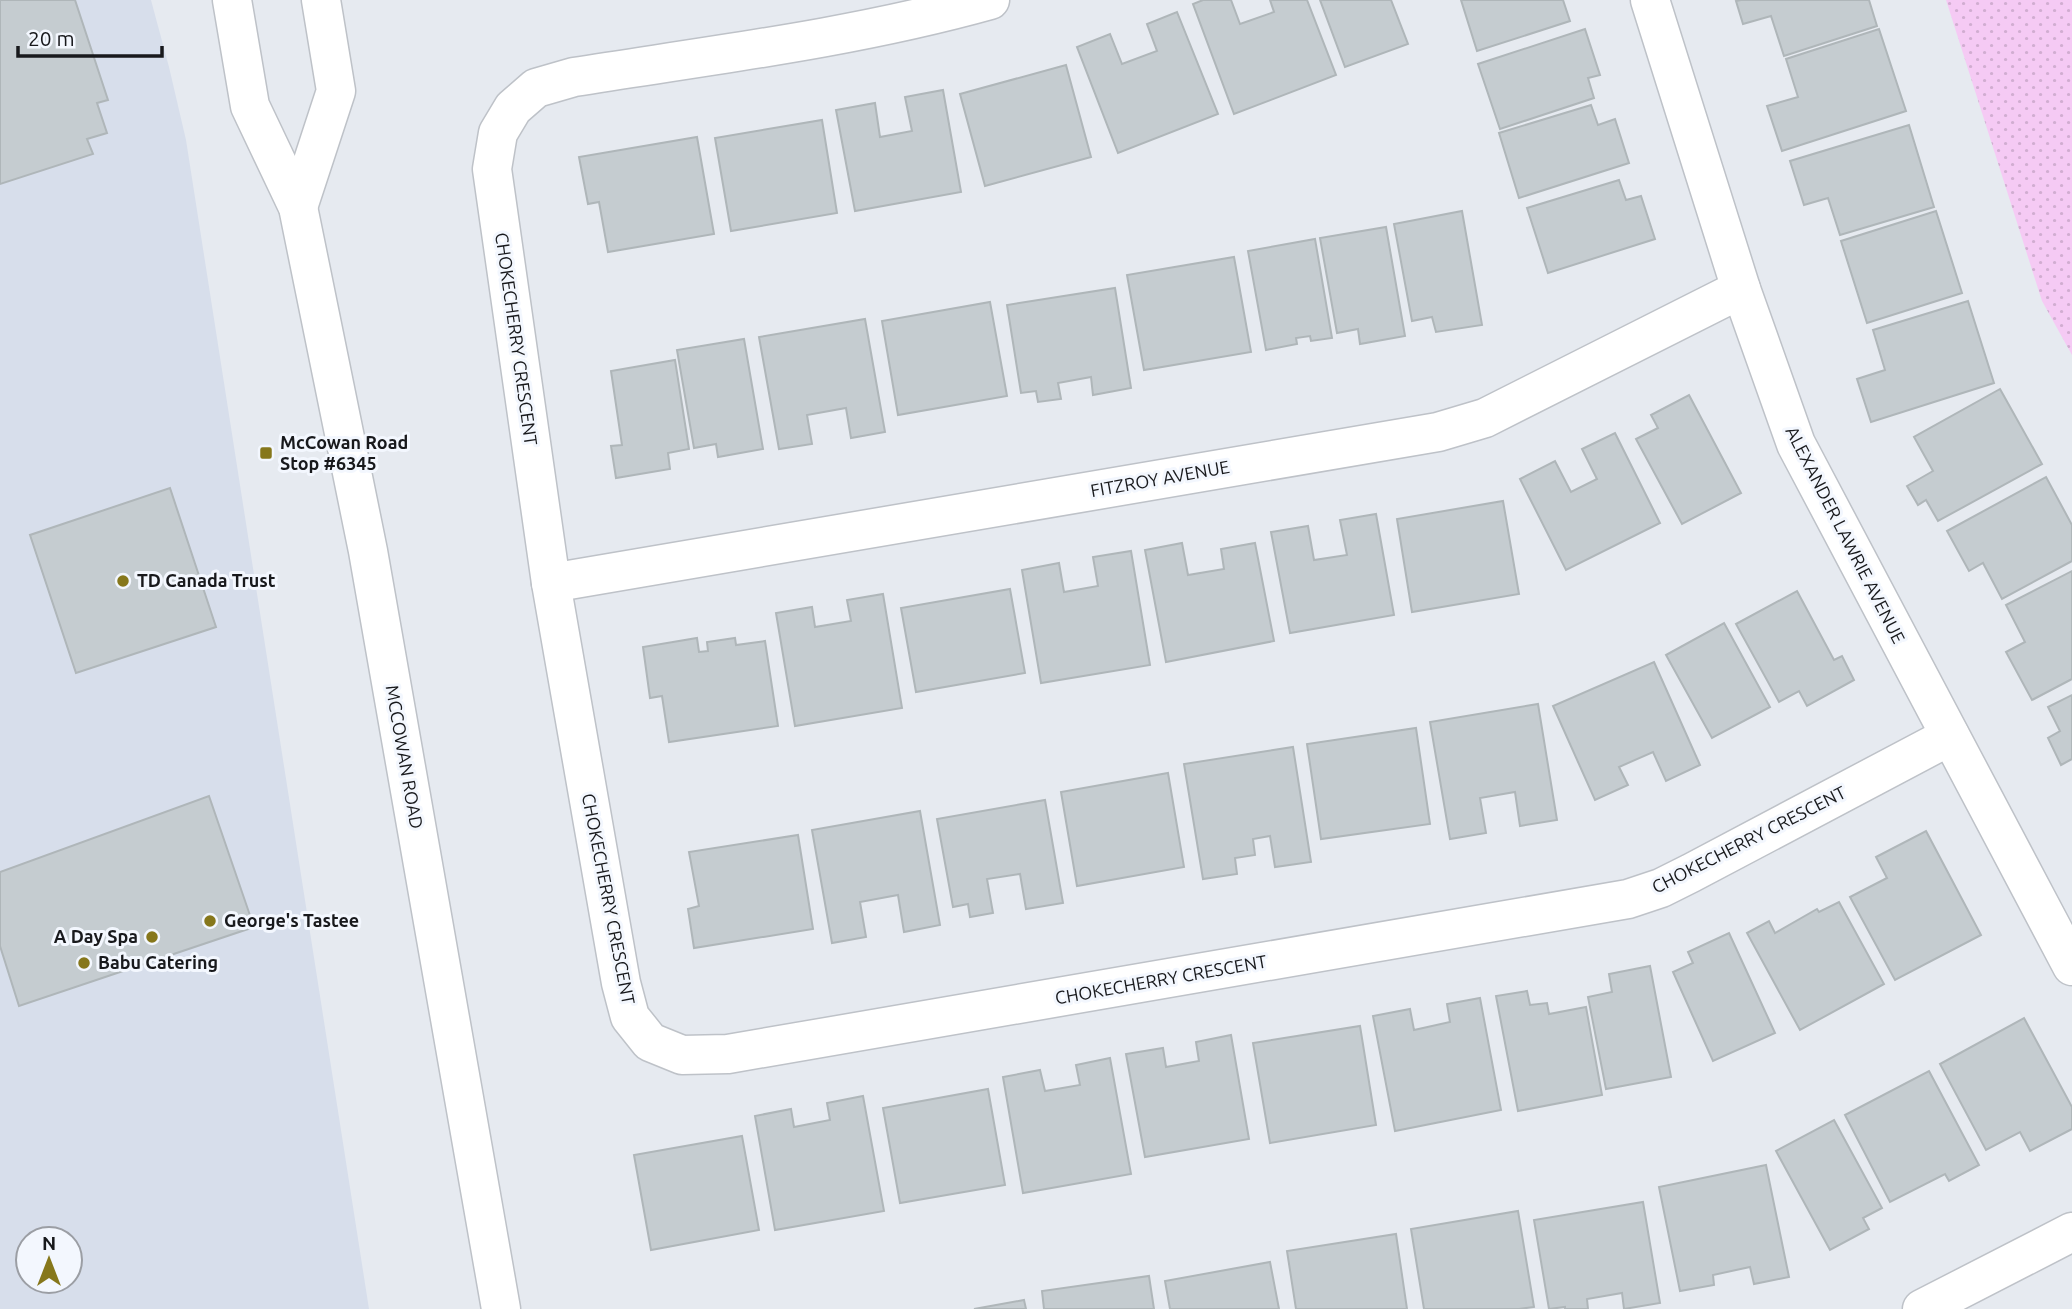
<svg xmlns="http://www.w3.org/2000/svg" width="2072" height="1309" font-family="Ubuntu,sans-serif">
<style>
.built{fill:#d7deeb;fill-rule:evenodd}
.green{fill:url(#green-dots)}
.building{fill:#c5ccd0;stroke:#afb6b9;stroke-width:2}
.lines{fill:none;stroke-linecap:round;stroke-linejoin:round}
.minor-casing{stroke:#bec2c8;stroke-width:41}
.secondary-casing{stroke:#bec2c8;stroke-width:41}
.minor{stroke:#fff;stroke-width:38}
.secondary{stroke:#fff;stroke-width:38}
.poi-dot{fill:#86771b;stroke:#f3f7fe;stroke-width:2.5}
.labels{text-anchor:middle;stroke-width:6;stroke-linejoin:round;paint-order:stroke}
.street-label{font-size:18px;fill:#18191c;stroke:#f3f7fe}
.poi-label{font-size:18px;font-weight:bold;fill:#18191c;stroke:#f3f7fe;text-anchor:start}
</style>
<defs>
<pattern id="green-dots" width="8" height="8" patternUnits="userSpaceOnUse" patternTransform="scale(1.75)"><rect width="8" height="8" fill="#f5caf4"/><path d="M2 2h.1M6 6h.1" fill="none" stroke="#d1add1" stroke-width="1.8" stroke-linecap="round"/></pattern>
</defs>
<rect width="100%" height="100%" fill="#e6eaf0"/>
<path class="built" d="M0 0H151L169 67 186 140 369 1309H0ZM28 1239H70V1281H28Z"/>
<polygon class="green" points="1946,0 2072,0 2072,355 2042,301"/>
<g class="building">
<polygon points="0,0 75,0 108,100 97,103 107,133 87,139 93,154 0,184"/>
<polygon points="1203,0 1231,0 1240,24 1274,12 1270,0 1307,0 1336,75 1234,114 1193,4"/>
<polygon points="1320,0 1391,0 1408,44 1345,67"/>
<polygon points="1461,0 1563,0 1570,21 1477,51"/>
<polygon points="1741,0 1869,0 1877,26 1784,56 1771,16 1743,24 1736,1"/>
<polygon points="1177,12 1218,114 1118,153 1077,47 1110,34 1122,64 1157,51 1147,24"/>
<polygon points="1585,29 1600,75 1588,78 1594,98 1500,129 1478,64"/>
<polygon points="1879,29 1906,111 1782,151 1767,106 1798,97 1786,59"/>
<polygon points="1066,65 1091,157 985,186 960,94"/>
<polygon points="943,90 961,192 855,211 836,110 875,103 880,137 912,131 905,97"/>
<polygon points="1591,105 1598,125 1615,119 1629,163 1519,198 1499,133"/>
<polygon points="822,120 837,213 731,231 715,138"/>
<polygon points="1909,125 1934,207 1840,235 1828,198 1804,205 1790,161"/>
<polygon points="697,137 714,234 608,252 599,202 588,204 579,157"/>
<polygon points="1619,180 1626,200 1641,196 1655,239 1548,273 1527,208"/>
<polygon points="1462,211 1482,325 1436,332 1432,317 1412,321 1394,224"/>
<polygon points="1936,211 1962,293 1867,323 1841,241"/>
<polygon points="1386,227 1405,336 1360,344 1358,329 1337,333 1320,238"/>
<polygon points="1315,239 1332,338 1311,341 1310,336 1296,338 1297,344 1266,350 1248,251"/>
<polygon points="1234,257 1251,352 1144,370 1127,275"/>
<polygon points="1115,288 1131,388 1093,395 1091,377 1058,383 1061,399 1038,402 1036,391 1021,393 1007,305"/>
<polygon points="1968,301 1994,383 1871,422 1857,379 1885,370 1873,330"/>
<polygon points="990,302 1007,396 898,415 882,321"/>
<polygon points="865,319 885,432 851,438 846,408 807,415 812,444 779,449 759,337"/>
<polygon points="744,339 763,449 718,457 716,444 694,448 677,350"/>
<polygon points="675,360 689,449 668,453 670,469 616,478 611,446 622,445 611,371"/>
<polygon points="2000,389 2042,464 1938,521 1926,500 1918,505 1907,486 1933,471 1914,437"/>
<polygon points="1689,395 1741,493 1682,524 1636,439 1658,428 1651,415"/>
<polygon points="1615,433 1660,523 1566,570 1520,479 1555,461 1571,492 1597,479 1582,449"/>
<polygon points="2046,477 2072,525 2072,561 2002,599 1983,563 1969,571 1947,531"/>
<polygon points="170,488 216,627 76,673 30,535"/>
<polygon points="1503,501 1519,594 1412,612 1397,519"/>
<polygon points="1376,514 1394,615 1290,633 1271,532 1308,526 1314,560 1347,555 1340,520"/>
<polygon points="1182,543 1188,575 1224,569 1221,549 1255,543 1274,641 1166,662 1145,550"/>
<polygon points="1131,551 1150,665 1041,683 1022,570 1059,563 1064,592 1098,586 1093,557"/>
<polygon points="2072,571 2072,679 2032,700 2006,652 2025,642 2006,605"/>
<polygon points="1010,589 1025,673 916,692 901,608"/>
<polygon points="1797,591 1834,660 1842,656 1854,680 1807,706 1799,691 1779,702 1736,624"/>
<polygon points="883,594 902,708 795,726 776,613 812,607 815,627 851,621 847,600"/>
<polygon points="1724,623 1770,707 1712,738 1666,655"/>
<polygon points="697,638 699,652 708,651 707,642 735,638 736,645 765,641 778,726 669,742 662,696 650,698 643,647"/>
<polygon points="1654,662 1700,765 1666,781 1653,752 1619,767 1628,785 1595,800 1553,706"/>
<polygon points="2072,695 2072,759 2061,765 2048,738 2060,731 2048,707"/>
<polygon points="1538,704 1557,820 1520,826 1515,792 1480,798 1486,833 1450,839 1430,722"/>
<polygon points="1416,728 1430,824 1321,839 1307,744"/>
<polygon points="1293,747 1311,862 1275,867 1270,836 1253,839 1255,855 1235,858 1237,874 1203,879 1184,764"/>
<polygon points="1168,773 1184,867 1077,886 1061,792"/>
<polygon points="209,796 254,927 19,1006 0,946 0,872"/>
<polygon points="1045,800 1063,903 1026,909 1020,874 987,879 993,913 970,917 968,904 953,907 937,819"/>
<polygon points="920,811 940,925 904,932 898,895 860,902 866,937 832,943 812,830"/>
<polygon points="1926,831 1981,935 1895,980 1850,897 1887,878 1876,857"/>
<polygon points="798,835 813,929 694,948 688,909 699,906 689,852"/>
<polygon points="1839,902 1884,984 1800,1030 1747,933 1769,921 1775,933 1817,909 1819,912"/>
<polygon points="1729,933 1775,1033 1713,1061 1673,972 1693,963 1688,952"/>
<polygon points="1650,966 1671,1077 1606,1089 1588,997 1612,992 1609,974"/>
<polygon points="1527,991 1530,1005 1547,1003 1549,1014 1586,1007 1602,1095 1518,1111 1496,996"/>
<polygon points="1480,998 1501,1110 1395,1131 1373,1016 1410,1009 1414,1030 1450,1022 1447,1004"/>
<polygon points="2024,1018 2072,1107 2072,1129 2030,1151 2020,1132 1986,1150 1940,1064"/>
<polygon points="1360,1026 1376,1125 1270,1143 1253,1043"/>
<polygon points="1231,1035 1249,1139 1145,1157 1126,1054 1163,1048 1166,1067 1199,1061 1196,1042"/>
<polygon points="1110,1058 1131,1174 1023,1193 1003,1077 1040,1070 1045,1091 1080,1085 1076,1065"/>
<polygon points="1929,1071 1979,1165 1949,1181 1945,1174 1890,1202 1845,1115"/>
<polygon points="988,1089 1005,1185 900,1203 883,1108"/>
<polygon points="863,1096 884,1211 775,1230 755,1116 791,1109 794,1127 830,1120 827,1103"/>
<polygon points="1834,1120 1882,1208 1863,1218 1869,1229 1830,1250 1776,1151"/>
<polygon points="742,1136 759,1230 651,1250 634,1155"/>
<polygon points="1766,1165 1789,1277 1754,1284 1750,1267 1713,1275 1714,1285 1680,1291 1659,1187"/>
<polygon points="1643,1202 1660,1303 1624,1309 1622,1293 1587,1299 1588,1309 1565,1309 1565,1307 1549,1309 1534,1220"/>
<polygon points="1518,1211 1534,1307 1519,1309 1424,1309 1411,1229"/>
<polygon points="1396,1234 1407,1309 1296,1309 1287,1251"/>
<polygon points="1270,1262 1279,1309 1170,1309 1165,1281"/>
<polygon points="1149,1276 1154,1309 1044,1309 1042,1291"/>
<polygon points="1024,1300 1026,1309 974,1309"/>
</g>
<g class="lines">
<defs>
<g id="minor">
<path d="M990 0C854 38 713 55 574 77L536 88 513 108 498 133 492 169 551 583 621 983 630 1017 650 1042 682 1055 728 1054 1628 899 1661 888 1691 873 1950 736"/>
<polyline points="1650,0 1741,289 1796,444 2072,966"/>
<polyline points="551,583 1438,432 1485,418 1741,289"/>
<polyline points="1922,1309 2072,1232"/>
</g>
<g id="secondary">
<polyline points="232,0 250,106 298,207 368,551 501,1309"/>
<polyline points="298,207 336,91 321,0"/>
</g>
</defs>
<use href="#minor" class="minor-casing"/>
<use href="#secondary" class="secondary-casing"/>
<use href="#minor" class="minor"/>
<use href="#secondary" class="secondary"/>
</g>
<g class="poi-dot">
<rect x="259" y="446" width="14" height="14" rx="3.5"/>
<circle cx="123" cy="581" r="7"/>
<circle cx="210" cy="921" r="7"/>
<circle cx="152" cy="937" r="7"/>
<circle cx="84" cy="963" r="7"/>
</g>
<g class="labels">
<g class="street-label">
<text transform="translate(516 339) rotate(82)" y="6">CHOKECHERRY CRESCENT</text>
<text transform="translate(1160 479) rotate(-10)" y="6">FITZROY AVENUE</text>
<text transform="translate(1845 535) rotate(63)" y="6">ALEXANDER LAWRIE AVENUE</text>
<text transform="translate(404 757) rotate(80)" y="6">MCCOWAN ROAD</text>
<text transform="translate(1749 840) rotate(-27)" y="6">CHOKECHERRY CRESCENT</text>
<text transform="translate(608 899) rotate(79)" y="6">CHOKECHERRY CRESCENT</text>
<text transform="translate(1161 980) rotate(-10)" y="6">CHOKECHERRY CRESCENT</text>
</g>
<g class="poi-label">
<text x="280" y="449">McCowan Road<tspan x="280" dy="21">Stop #6345</tspan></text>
<text x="137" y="587">TD Canada Trust</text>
<text x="224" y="927">George's Tastee</text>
<text x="138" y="943" text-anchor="end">A Day Spa</text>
<text x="98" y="969">Babu Catering</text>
</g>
</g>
<g transform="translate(49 1260)"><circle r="33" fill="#f3f7fe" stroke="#9b9ea4" stroke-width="2"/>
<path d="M0-5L12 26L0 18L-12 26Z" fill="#86771b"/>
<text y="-10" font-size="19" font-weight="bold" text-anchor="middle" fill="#18191c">N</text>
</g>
<path d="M18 46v10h144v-10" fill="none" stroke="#18191c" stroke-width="3.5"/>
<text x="28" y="46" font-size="21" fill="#18191c" stroke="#f3f7fe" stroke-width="5" paint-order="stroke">20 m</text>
</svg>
